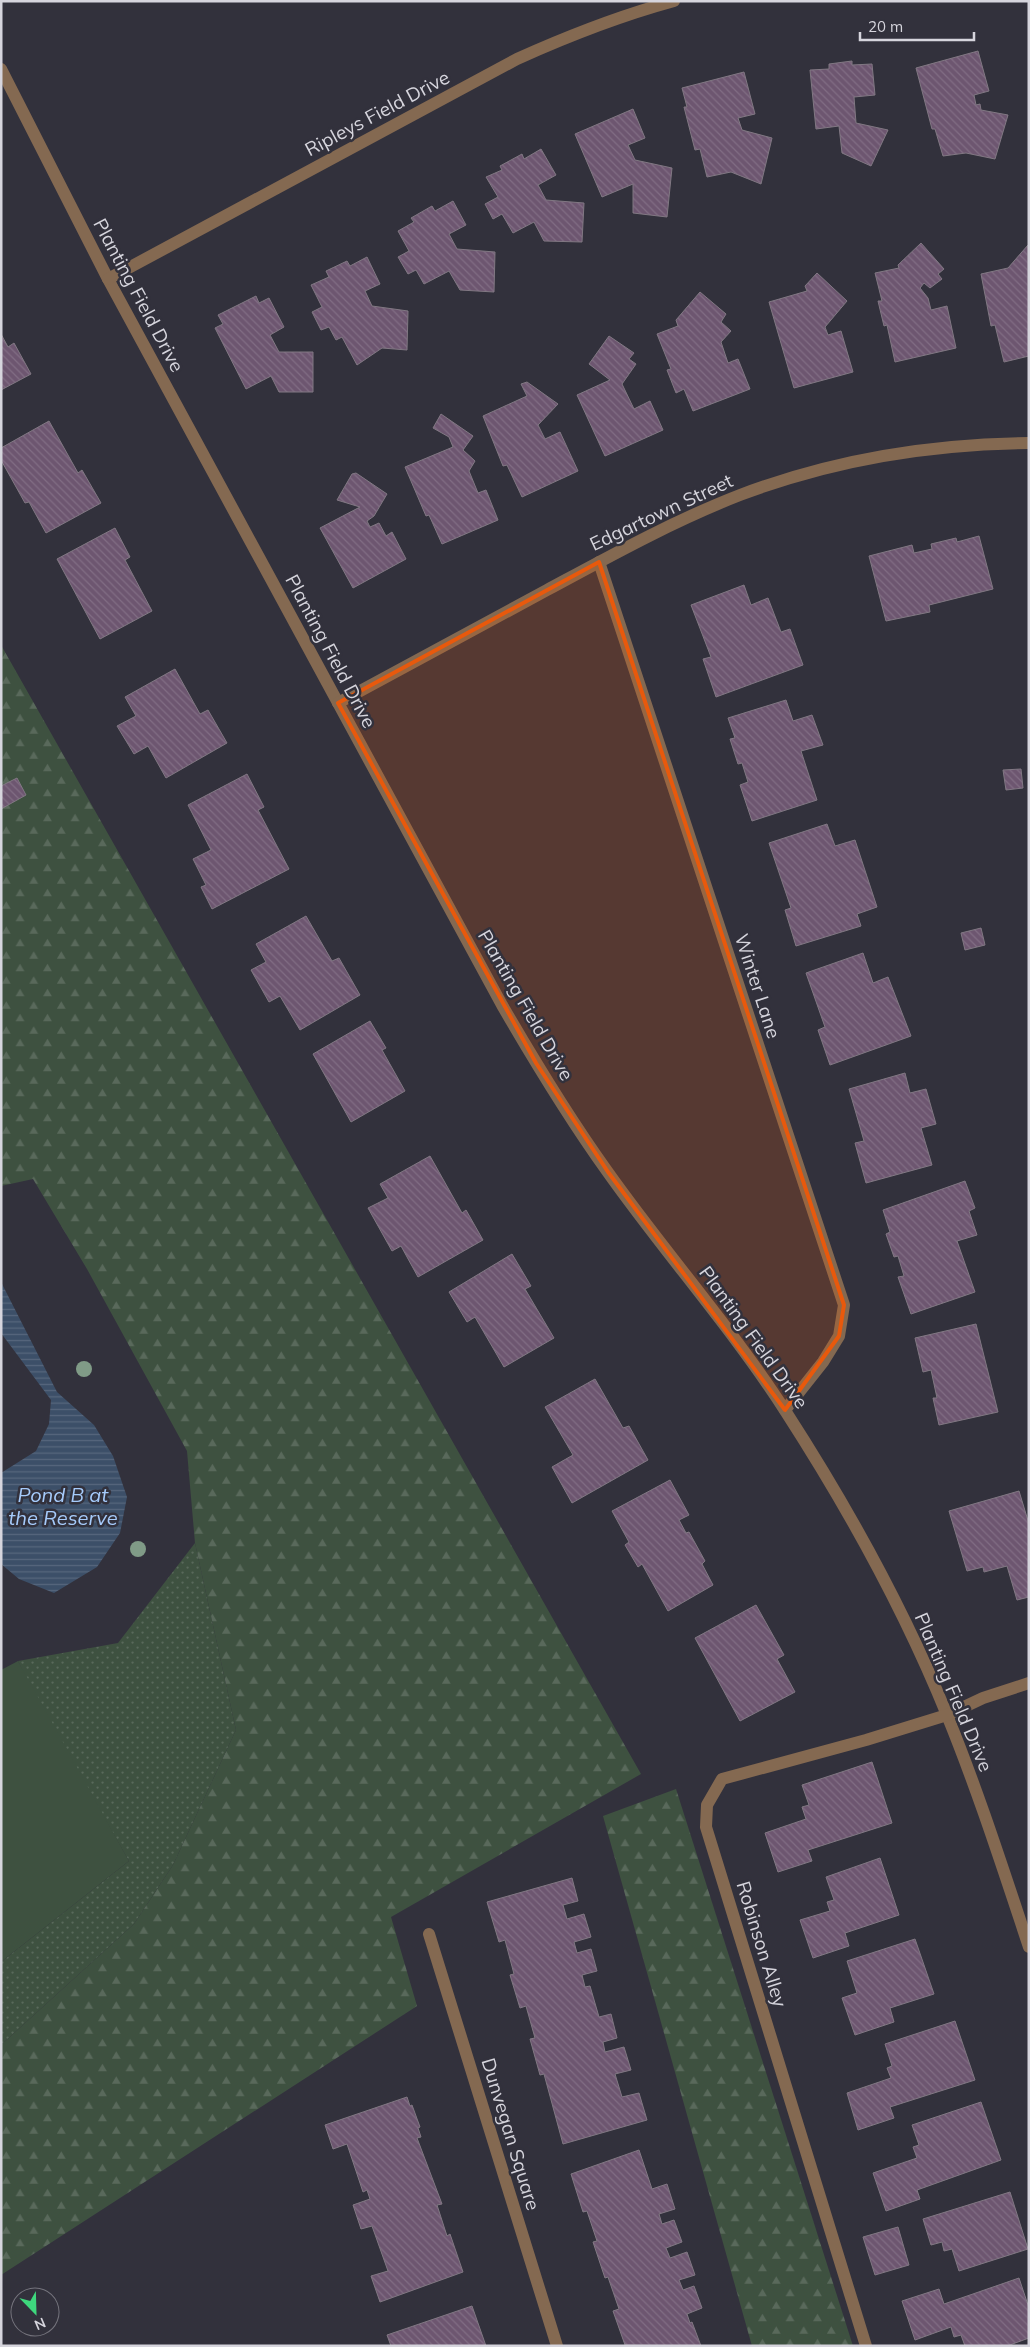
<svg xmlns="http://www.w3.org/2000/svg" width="1030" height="2347" font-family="Mulish,sans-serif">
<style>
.grass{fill:url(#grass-dots)}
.forest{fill:url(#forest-firs)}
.garden{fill:#3e5140}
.water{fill:url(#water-rules)}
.building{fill:url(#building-back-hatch);stroke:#817883}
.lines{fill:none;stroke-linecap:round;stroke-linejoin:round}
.minor{stroke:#846951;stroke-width:12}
.tree{fill:#809b87}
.marked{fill:#e8590c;fill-opacity:0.2;stroke:#e8590c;stroke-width:4;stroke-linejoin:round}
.labels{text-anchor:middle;stroke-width:5;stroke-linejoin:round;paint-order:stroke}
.street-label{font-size:19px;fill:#d6d5dd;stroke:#32313c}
.water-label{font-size:20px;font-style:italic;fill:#a6cbfb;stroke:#32313c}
</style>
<defs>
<pattern id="grass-dots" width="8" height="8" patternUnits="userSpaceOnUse" patternTransform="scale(1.25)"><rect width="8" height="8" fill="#3e5140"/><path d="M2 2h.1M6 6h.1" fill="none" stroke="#59695b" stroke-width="1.8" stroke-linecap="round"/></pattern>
<pattern id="forest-firs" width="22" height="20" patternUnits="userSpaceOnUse" patternTransform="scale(1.25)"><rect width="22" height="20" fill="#3e5140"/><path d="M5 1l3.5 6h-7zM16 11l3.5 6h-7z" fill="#59695b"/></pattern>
<pattern id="water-rules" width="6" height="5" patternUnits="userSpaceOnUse" patternTransform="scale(1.25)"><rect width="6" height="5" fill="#3c4f68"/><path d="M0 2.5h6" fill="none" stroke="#57677d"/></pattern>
<pattern id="building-back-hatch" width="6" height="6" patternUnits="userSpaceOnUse" patternTransform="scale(1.25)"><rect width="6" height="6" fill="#6d5670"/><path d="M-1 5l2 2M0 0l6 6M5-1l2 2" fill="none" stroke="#816d84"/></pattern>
</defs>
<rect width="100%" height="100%" fill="#32313c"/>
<polygon class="grass" points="195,1543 236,1730 173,1865 134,1924 1,2045 1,1962 129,1861 35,1697 18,1661 118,1643"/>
<g class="forest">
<polygon points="1,645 641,1774 391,1917 417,2006 1,2275 1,2045 134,1924 173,1865 236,1730 195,1543 187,1451 87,1269 33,1179 1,1186"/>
<polygon points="676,1789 853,2346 752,2346 603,1816"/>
</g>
<polygon class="garden" points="18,1661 129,1861 1,1962 1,1670"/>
<polygon class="water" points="1,1282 57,1392 94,1425 113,1456 127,1497 120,1533 97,1567 54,1593 19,1579 1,1564 1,1473 36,1451 49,1424 51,1400 1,1333"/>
<g class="building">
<polygon points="978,51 989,91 974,95 976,105 980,104 981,110 1008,115 995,159 966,153 943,156 935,129 932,129 916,68"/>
<polygon points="852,61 852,65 872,64 875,95 854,97 856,123 888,130 871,166 842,153 839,126 816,129 810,70 829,69 829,64"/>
<polygon points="744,72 755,114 738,118 742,130 772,138 761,184 731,172 707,177 700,149 695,150 684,107 687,107 682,88"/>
<polygon points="633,109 645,138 628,145 635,160 672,168 667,217 633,213 633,184 602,197 575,134"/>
<polygon points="541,149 556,175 538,185 546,200 584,203 582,242 544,241 534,222 513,233 502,214 493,219 485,204 498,197 486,177 502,170 500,166 522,154 524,159"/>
<polygon points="453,201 466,225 449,234 457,249 495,252 494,292 460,290 449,271 424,284 416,270 408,274 398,257 409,251 398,231 414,222 411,218 432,206 435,211"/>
<polygon points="921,243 944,269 938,274 942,279 930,288 924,283 920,288 928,298 931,310 947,306 956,348 895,362 887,325 884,326 878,301 882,301 875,273 899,268 898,265"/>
<polygon points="1028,245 1029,356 1004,362 995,325 991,326 981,274 1008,268"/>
<polygon points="367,257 380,284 365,291 372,306 408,311 407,350 382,348 357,365 342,337 336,340 329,327 321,330 312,312 322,307 311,285 329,277 326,271 347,261 350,266"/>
<polygon points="817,273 847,301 825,327 828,335 841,331 853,372 794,388 769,302 807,291 805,286"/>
<polygon points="700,292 726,314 721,322 731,331 721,342 728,363 738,359 750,389 693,411 684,389 676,393 667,370 671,369 657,334 678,326 676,320"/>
<polygon points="256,296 259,303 269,298 284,327 270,335 279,352 313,352 313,392 279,392 271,376 246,389 215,328 223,324 218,315"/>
<polygon points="1,334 8,347 14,343 31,374 1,390"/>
<polygon points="609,336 634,353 629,359 636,364 622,384 634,409 650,401 663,430 605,456 577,395 610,380 589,364"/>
<polygon points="527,382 558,404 538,425 545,439 560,432 578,471 522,497 507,465 503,466 483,416 527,396 521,384"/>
<polygon points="441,414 473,436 463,450 475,461 469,471 478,493 486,490 498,520 442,544 429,515 426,516 405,467 453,447 449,437 433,428"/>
<polygon points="49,421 78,473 82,470 101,503 46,533 29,502 25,503 1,460 1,448"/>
<polygon points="356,473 387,494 374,516 367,521 370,527 379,523 386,536 392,532 406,559 353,588 320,528 360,507 337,500 352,474"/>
<polygon points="115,528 130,557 125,560 152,611 100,639 57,559"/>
<polygon points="979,536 993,589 929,605 930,612 886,621 869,556 912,545 914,553 932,549 931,544 956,538 957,542"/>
<polygon points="744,585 751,605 768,598 781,632 790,629 803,665 716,697 703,659 711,657 691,605"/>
<polygon points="175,669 200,714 208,710 227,743 166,778 148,746 134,754 117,726 136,716 125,697"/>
<polygon points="786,700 793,721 812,715 823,745 801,751 817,800 752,821 740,785 748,782 742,763 738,764 730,739 735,738 728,718"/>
<polygon points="1021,769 1023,788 1006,790 1003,770"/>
<polygon points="247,774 264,807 258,810 289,869 212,909 201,887 206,885 193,859 211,850 188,805"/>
<polygon points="17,778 26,795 1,809 1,786"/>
<polygon points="827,824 835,846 855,840 877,907 857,914 861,926 796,946 785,910 791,908 769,843"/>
<polygon points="306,916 332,961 339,958 360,995 300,1030 280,996 269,1002 251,970 266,962 256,944"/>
<polygon points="981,928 985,945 965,950 961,933"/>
<polygon points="863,953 873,983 888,977 911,1036 830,1065 818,1030 825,1027 806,973"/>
<polygon points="370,1021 386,1048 382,1050 405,1091 351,1122 313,1054"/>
<polygon points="905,1073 910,1093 926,1089 936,1124 921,1128 932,1165 866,1183 855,1143 864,1141 849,1089"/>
<polygon points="430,1156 462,1213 466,1210 483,1240 418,1277 401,1246 392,1251 368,1208 388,1198 380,1184"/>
<polygon points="965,1181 975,1208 969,1211 977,1235 957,1241 975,1292 911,1314 898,1277 904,1276 898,1256 894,1257 886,1234 890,1232 883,1210"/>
<polygon points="512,1254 531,1286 525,1289 554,1338 504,1367 475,1317 467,1322 449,1292"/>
<polygon points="976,1324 998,1412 939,1425 933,1398 937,1398 931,1370 923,1372 915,1338"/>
<polygon points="595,1379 623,1428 629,1426 648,1460 572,1503 552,1467 573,1455 545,1407"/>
<polygon points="670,1480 689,1515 679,1520 686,1533 689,1532 705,1561 702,1564 713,1585 668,1611 642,1564 638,1567 625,1545 629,1542 612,1511"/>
<polygon points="1019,1491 1029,1524 1029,1597 1017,1600 1007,1566 984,1572 983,1567 967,1571 949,1511"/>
<polygon points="756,1605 784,1655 777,1659 795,1692 740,1721 695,1638"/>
<polygon points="872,1762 892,1823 808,1850 812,1861 778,1872 765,1833 806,1819 802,1807 809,1805 802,1785"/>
<polygon points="880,1858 899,1915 845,1933 849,1946 813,1958 800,1920 830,1911 827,1902 834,1900 826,1877"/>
<polygon points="572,1878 578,1901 563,1905 567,1919 584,1914 591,1937 574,1942 577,1953 591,1949 597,1971 582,1975 585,1987 590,1986 599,2017 611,2014 617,2038 603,2042 605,2052 624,2047 631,2070 615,2074 622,2097 639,2093 647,2120 563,2144 544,2074 540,2075 530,2039 535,2038 526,2006 520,2008 510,1975 514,1974 505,1940 499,1942 487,1902"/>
<polygon points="915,1939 934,1994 890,2008 894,2022 855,2035 842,1998 857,1993 847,1961"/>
<polygon points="955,2021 975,2080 890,2107 894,2118 858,2130 847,2093 891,2078 887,2068 892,2066 885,2044"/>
<polygon points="407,2097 410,2106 412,2105 420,2127 418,2128 421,2137 417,2138 442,2204 437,2205 447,2236 450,2234 463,2272 380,2302 371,2276 388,2271 372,2226 361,2229 353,2205 370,2199 367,2190 363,2192 347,2144 333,2149 325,2125"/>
<polygon points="981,2102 1001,2160 917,2190 920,2199 886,2211 873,2173 917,2158 913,2147 919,2145 912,2125"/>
<polygon points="639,2150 652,2189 667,2184 675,2209 659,2214 662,2224 674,2220 682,2242 666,2248 670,2258 687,2252 695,2275 679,2280 683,2290 694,2286 702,2308 687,2314 690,2323 692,2322 701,2346 625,2345 613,2311 619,2309 608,2277 605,2278 593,2242 597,2241 587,2211 583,2212 571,2174"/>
<polygon points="1010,2192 1028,2249 959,2271 952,2249 944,2251 942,2242 931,2245 923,2219"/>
<polygon points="898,2227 909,2265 875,2275 863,2237"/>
<polygon points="1019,2278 1029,2308 1029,2338 1007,2346 965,2346 961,2335 954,2337 951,2327 915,2340 902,2301 939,2289 944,2304"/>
<polygon points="472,2306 486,2346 391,2346 387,2335"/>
</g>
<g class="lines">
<g class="minor">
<path d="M1 69 108 279 502 1005C535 1062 569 1118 607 1171 665 1253 732 1328 786 1412 848 1508 904 1609 947 1715 978 1791 1003 1869 1029 1947"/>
<path d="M108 279 517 59C568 36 619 16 674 1"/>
<polyline points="599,562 844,1305 839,1336 823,1362 785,1410"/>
<path d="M338 703C408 665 477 628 547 590 610 556 673 521 740 495 832 460 931 444 1029 443"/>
<polyline points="429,1934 557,2346"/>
<polyline points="866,2346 706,1827 707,1805 722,1779 866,1740 947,1715 983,1698 1029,1683"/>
</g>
</g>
<g class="tree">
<circle cx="84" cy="1369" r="8"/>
<circle cx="138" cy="1549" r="8"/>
</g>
<path class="marked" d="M599 562 844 1305 839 1336 785 1410 608 1172 536 1063 338 703Z"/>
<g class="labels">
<g class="street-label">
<text transform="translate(377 113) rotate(-28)" y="7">Ripleys Field Drive</text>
<text transform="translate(139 295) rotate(62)" y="7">Planting Field Drive</text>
<text transform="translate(661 512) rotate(-25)" y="7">Edgartown Street</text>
<text transform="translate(331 651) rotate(62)" y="7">Planting Field Drive</text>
<text transform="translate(758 986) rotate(72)" y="7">Winter Lane</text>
<text transform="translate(526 1005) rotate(60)" y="7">Planting Field Drive</text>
<text transform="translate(754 1337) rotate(54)" y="7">Planting Field Drive</text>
<text transform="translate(954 1692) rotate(67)" y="7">Planting Field Drive</text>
<text transform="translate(762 1944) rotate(73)" y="7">Robinson Alley</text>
<text transform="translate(511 2134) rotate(73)" y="7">Dunvegan Square</text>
</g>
<g class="water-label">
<text x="63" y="1502">Pond B at<tspan x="63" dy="23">the Reserve</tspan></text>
</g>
</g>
<rect width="1030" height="2347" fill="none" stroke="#d6d5dd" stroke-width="5"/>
<g transform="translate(35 2312) rotate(157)"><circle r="24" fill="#32313c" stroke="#74737c"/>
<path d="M0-4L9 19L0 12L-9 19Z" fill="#3ed77d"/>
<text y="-8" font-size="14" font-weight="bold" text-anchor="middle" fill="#d6d5dd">N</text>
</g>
<path d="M860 32v8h114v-8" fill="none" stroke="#d6d5dd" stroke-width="2.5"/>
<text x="868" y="32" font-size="15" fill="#d6d5dd" stroke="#32313c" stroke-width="4" paint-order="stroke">20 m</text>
</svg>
